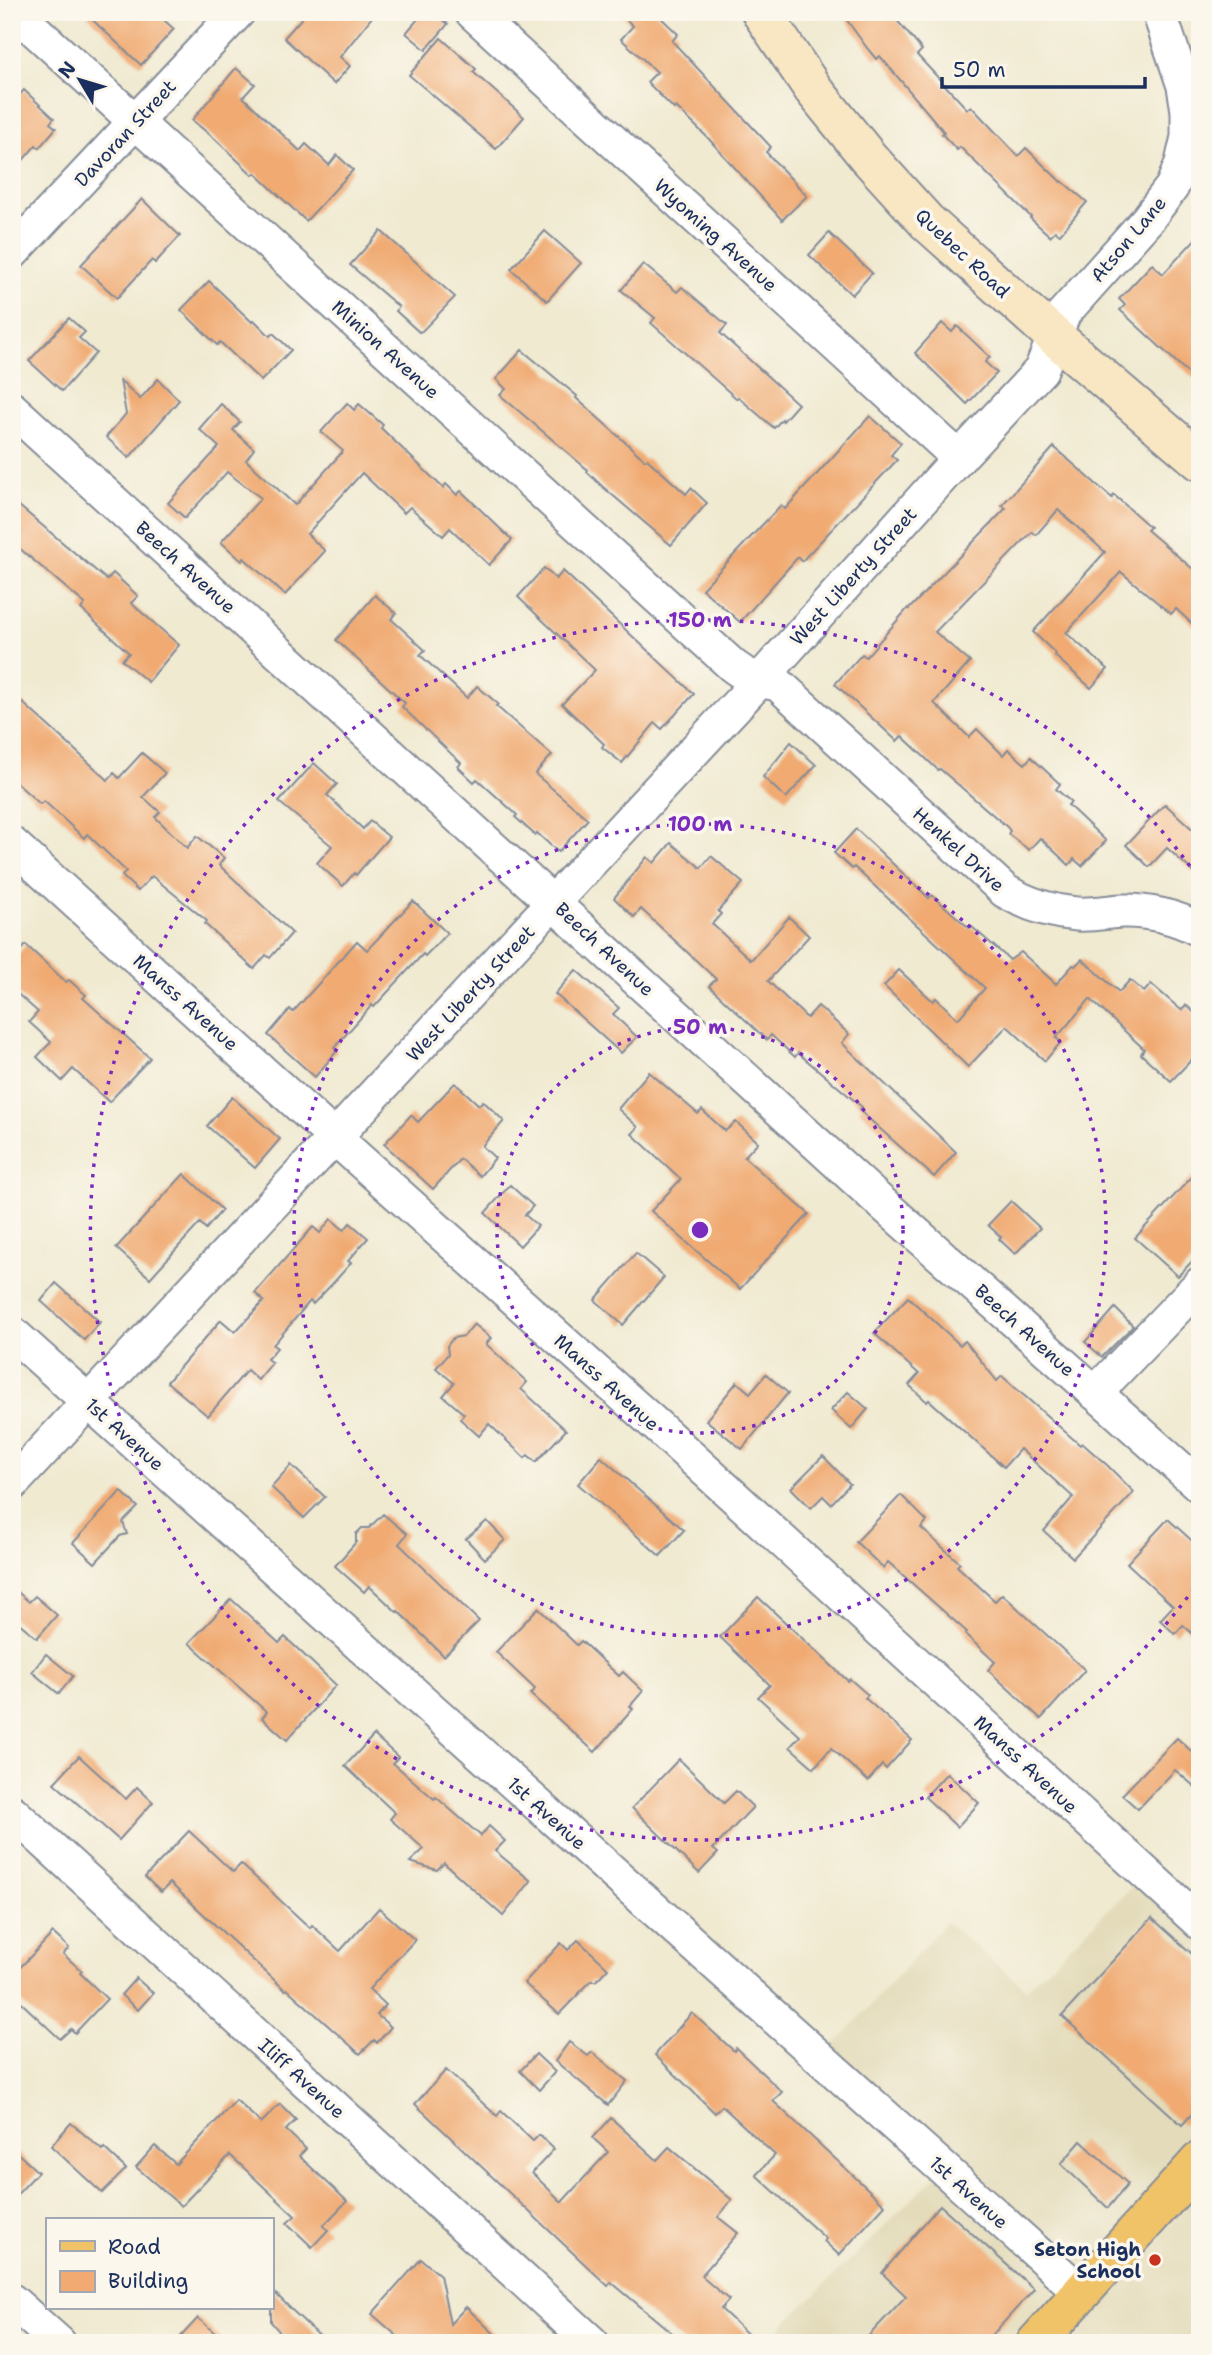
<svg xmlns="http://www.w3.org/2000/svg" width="1212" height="2355" font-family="'Shantell Sans',sans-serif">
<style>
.built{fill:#e3dbba}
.building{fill:#f0aa72}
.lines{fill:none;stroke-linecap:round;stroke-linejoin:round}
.street-casing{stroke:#868c98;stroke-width:37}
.secondary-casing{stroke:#868c98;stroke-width:42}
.primary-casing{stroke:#868c98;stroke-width:42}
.street{stroke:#fff;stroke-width:33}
.secondary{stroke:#f9e7c3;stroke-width:38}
.primary{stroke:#f0c369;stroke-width:38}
.ring{fill:none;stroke:#7b2cbf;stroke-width:3.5;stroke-dasharray:3.5 7}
.poi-dot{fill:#c8321e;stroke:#fbf7ec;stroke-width:2.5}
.labels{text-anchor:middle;stroke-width:7;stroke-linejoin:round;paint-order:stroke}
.street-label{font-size:19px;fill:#1b2f5e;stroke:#fbf7ec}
.poi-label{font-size:19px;font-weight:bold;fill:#1b2f5e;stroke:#fbf7ec;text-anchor:end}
.centre{fill:#7b2cbf;stroke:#fbf7ec;stroke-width:3.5}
.ring-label{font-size:21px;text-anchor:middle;font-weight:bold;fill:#7b2cbf;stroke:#fbf7ec;stroke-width:7;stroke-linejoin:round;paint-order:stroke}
</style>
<rect width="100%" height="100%" fill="#fbf7ec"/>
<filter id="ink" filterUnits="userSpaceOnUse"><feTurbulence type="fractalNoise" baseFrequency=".0143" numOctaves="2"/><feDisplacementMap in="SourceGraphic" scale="14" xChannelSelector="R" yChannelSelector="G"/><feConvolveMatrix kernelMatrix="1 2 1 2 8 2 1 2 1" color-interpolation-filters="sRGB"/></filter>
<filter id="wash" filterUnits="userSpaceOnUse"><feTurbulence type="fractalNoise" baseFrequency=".00686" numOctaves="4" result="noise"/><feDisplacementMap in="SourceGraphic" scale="28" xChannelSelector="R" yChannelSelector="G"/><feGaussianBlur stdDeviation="1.57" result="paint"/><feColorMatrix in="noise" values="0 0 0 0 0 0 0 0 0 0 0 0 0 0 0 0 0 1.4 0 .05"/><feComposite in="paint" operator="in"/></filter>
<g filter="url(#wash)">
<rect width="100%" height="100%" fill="#f0ead1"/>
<polygon class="built" points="1145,1874 1181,1906 1200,1887 1200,2343 765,2343 943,2169 822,2059 946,1922 1026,1989"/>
<g id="blocks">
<g class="building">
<polygon points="84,12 155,12 174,29 141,65"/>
<polygon points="307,12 376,12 340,57 350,66 334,84 284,38"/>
<polygon points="424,12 433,12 448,24 426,50 406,33"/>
<polygon points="619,12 655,12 678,34 672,41 771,147 766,152 807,196 782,220 707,137 676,107 674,109 647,82 657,72 621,39 633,26"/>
<polygon points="841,12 890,12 922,50 917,55 967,109 971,106 1018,156 1026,148 1061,182 1062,181 1087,202 1060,234 1055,231 1050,236 1030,218 1031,217 960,147 957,150 942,134 944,132 880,56 876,59 867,48"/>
<polygon points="441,38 476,69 473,72 524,117 496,149 409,75"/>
<polygon points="236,68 255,84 243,97 300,151 306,144 329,165 337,155 353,170 306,221 255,173 253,175 215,139 192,120"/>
<polygon points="24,90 54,118 50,123 56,128 39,148 36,145 12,173 12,103"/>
<polygon points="142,199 180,236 155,263 152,260 117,298 81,265"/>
<polygon points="381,231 455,297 422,331 419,332 396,311 399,307 350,265"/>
<polygon points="545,231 581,263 547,301 511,269"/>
<polygon points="829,233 872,273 852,295 809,255"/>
<polygon points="1200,234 1200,384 1120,310 1125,305 1119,299 1152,264 1163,274"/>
<polygon points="643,264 677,292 682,287 727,325 720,333 798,404 783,421 782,419 774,428 738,397 737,399 651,323 655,318 621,290"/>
<polygon points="209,281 252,322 254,320 270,336 273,333 291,350 261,381 220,342 217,345 181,310"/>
<polygon points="69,318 85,332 79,338 96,353 62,391 29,361"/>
<polygon points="942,323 952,332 957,326 990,357 985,362 997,373 967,404 915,353"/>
<polygon points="522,350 577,396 576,398 645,460 647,459 686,494 691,488 707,503 671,545 603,487 587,472 588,470 500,395 506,389 496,379"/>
<polygon points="158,379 179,400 129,458 106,437 126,414 120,380 140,399"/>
<polygon points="347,403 354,410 359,404 383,425 381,428 443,488 446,484 457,495 461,491 512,540 489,565 450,528 443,536 410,507 404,513 362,473 307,534 325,551 285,595 244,558 242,561 221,542 261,498 227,472 185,518 168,503 219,447 199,429 221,404 240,422 233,430 254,449 246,460 295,505 343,451 321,432"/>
<polygon points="870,416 901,443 891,455 897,460 802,561 798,557 740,622 702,589 781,505 785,509"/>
<polygon points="1054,447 1112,498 1114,495 1150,527 1147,530 1200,575 1200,631 1176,609 1171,614 1121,572 1066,633 1108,669 1091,688 1055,656 1056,654 1033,632 1105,552 1058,510 1036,535 1032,532 935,632 970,662 934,703 969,737 977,729 1003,755 1008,749 1025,764 1031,757 1060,784 1056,789 1071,802 1068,805 1106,841 1082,866 1074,859 1069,865 1040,838 1029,850 1008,834 1010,831 1007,827 940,769 938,770 902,736 897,741 835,684 862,654 866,657 908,608 909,609 1006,508 1002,505"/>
<polygon points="12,500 107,580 113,573 138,596 131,603 179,645 148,682 122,660 129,653 81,609 85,604 12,542"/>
<polygon points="544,568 556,579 563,571 694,694 662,729 655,723 622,763 602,747 604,744 562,704 595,670 518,597"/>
<polygon points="375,595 396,613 391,619 425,650 420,655 467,698 477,686 498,704 496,706 552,755 535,774 588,819 558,852 537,833 535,835 515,817 517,815 477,779 474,782 458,767 461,763 402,707 405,703 336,640"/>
<polygon points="12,693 108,780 114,773 119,778 142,753 165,773 143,797 160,812 155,817 187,848 197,836 224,858 219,865 292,933 270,958 266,955 254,969 205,924 207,921 152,876 138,891 122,876 126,871 87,834 84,838 44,801 40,804 12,779"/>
<polygon points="791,742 816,765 786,798 763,777"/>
<polygon points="314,763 337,784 327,795 363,829 370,821 389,837 356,875 354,873 343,886 317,863 332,846 279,802"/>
<polygon points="1165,804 1200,836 1200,878 1167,848 1149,867 1126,845"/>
<polygon points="856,829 929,898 932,895 969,928 971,926 1010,960 1021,952 1056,984 1073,965 1075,966 1082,959 1119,992 1130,980 1144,992 1151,984 1181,1010 1186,1005 1200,1018 1200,1051 1171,1081 1141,1054 1144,1049 1090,999 1056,1038 1061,1042 1045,1061 1007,1026 968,1067 884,986 899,970 933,1001 936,998 958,1019 985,988 854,867 852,869 834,853"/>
<polygon points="671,843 701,868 711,856 743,883 718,911 721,914 712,924 751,960 789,917 809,936 768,981 807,1018 818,1006 849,1034 842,1043 956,1152 934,1177 859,1110 862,1107 798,1053 795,1057 771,1035 767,1040 709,986 716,979 641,909 634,917 614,898 647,857 654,863"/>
<polygon points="413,901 447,933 425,956 423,954 374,1007 372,1005 334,1048 337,1051 315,1077 268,1035 290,1009 293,1012 357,941 367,950"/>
<polygon points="26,945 66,982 69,980 86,995 83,998 150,1058 109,1102 73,1069 62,1081 37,1057 51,1042 29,1022 38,1012 12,989 12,960"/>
<polygon points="576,970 619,1008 613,1014 637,1037 621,1053 555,994"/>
<polygon points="649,1072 698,1114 702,1110 725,1131 736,1122 758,1142 744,1157 809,1214 740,1289 651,1211 681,1179 632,1134 638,1127 618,1109"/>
<polygon points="455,1083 479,1105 483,1101 504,1121 482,1146 495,1158 480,1176 460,1159 433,1189 384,1144 411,1115 418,1122"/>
<polygon points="232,1097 280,1139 255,1168 207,1126"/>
<polygon points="1200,1168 1200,1253 1178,1276 1135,1238"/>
<polygon points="184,1174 222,1210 206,1229 200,1223 150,1278 116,1248"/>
<polygon points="510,1185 533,1206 525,1215 538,1226 520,1246 485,1213"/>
<polygon points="1011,1201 1040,1228 1015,1254 999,1239 1001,1237 988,1225"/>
<polygon points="331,1219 344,1230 350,1223 368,1238 348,1261 351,1263 335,1281 313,1304 310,1301 273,1345 277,1348 267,1359 272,1363 258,1380 247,1370 208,1416 167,1382 221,1320 235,1332 264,1301 255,1293 313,1227 320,1233"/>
<polygon points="636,1253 664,1277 623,1325 595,1300"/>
<polygon points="56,1283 100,1322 84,1340 41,1301"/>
<polygon points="908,1297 960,1345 965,1341 997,1381 1002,1376 1080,1445 1082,1443 1107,1465 1134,1492 1073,1558 1044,1531 1073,1497 1020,1449 1004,1467 929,1400 927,1402 909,1385 919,1374 874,1333"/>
<polygon points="1115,1308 1133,1326 1102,1357 1085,1342"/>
<polygon points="474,1324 491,1338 486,1344 527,1382 521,1389 566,1430 536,1462 528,1455 525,1458 489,1424 479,1436 460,1419 464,1414 443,1396 454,1383 436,1368 448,1354 447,1346 453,1338 464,1336"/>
<polygon points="766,1374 788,1393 742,1449 706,1420 737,1382 750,1393"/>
<polygon points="848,1392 868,1409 851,1429 831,1410"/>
<polygon points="823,1456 850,1484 831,1504 823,1496 811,1508 791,1488"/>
<polygon points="601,1457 684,1530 660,1556 578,1484"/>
<polygon points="291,1465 325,1497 304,1518 271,1487"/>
<polygon points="121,1491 138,1507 123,1522 127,1534 120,1536 95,1563 73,1543"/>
<polygon points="901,1495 927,1521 921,1528 960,1563 957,1566 995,1601 1002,1594 1085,1670 1041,1719 988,1670 995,1662 965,1634 967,1632 888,1562 883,1568 856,1542"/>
<polygon points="383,1514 407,1534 399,1544 479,1621 444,1656 398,1611 397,1612 369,1586 364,1592 335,1566 356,1542 356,1534 362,1528 369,1528"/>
<polygon points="1168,1519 1200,1548 1200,1640 1183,1625 1175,1634 1160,1620 1173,1606 1127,1563"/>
<polygon points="487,1521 505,1540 485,1559 466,1539"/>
<polygon points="12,1587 29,1602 35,1596 57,1615 37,1638 12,1617"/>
<polygon points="758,1597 848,1681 850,1679 868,1695 865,1698 912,1740 886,1769 882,1765 868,1781 831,1748 814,1768 790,1747 800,1736 758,1697 770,1685 720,1637"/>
<polygon points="231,1599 279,1643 285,1637 336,1685 287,1740 262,1718 267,1712 189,1643"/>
<polygon points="538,1608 577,1645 581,1641 619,1676 623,1672 643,1691 630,1706 633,1709 595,1752 530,1694 535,1689 496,1652"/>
<polygon points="46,1654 73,1676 59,1694 32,1672"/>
<polygon points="374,1735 398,1757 393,1763 434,1799 436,1797 481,1836 489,1826 505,1841 495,1851 531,1881 503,1916 444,1863 437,1870 410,1862 424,1849 390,1819 395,1813 345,1766"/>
<polygon points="1177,1738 1200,1759 1200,1791 1175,1770 1138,1809 1122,1795"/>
<polygon points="79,1756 126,1799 137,1787 153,1802 119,1840 54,1783"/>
<polygon points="679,1759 724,1803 736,1791 753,1807 713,1849 718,1853 699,1873 632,1808"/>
<polygon points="947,1773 979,1803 957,1827 925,1797"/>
<polygon points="189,1831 233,1872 241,1864 310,1928 312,1925 340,1951 379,1908 415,1940 369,1989 386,2005 377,2015 391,2027 377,2043 374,2040 360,2054 287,1989 285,1990 170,1883 161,1892 145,1877"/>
<polygon points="1152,1918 1200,1961 1200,2105 1182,2125 1062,2016"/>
<polygon points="53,1933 69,1948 63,1954 82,1971 80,1973 107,1999 75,2033 71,2029 60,2039 12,1994 12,1976"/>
<polygon points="578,1940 608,1968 596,1981 591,1981 559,2014 524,1983 561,1943 568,1950"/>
<polygon points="136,1978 153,1993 138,2010 121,1995"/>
<polygon points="692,2013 734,2051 736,2048 782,2092 773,2101 885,2205 839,2255 824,2241 826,2239 756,2175 775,2155 722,2106 715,2113 655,2055"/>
<polygon points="569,2042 588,2056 592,2052 627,2081 608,2105 555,2061"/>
<polygon points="536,2054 555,2072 539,2090 520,2071"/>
<polygon points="446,2070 497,2116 501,2111 533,2141 539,2135 554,2149 532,2173 562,2202 608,2152 593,2138 611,2118 657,2160 669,2147 732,2200 718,2217 738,2233 701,2276 729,2300 721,2309 757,2343 684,2343 611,2282 608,2286 415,2104"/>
<polygon points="236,2100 261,2123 280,2104 296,2120 286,2130 306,2149 299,2156 347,2201 323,2226 328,2230 312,2247 287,2223 295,2216 230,2155 181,2206 136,2167 155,2146 176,2164"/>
<polygon points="71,2123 102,2150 104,2148 126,2169 102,2193 51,2146"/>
<polygon points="1081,2141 1128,2184 1108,2208 1061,2164"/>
<polygon points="12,2148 38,2172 12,2200"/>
<polygon points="940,2205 1034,2289 985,2343 862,2343 906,2296 882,2273"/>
<polygon points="421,2259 440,2275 450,2324 466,2307 504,2343 405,2343 372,2314"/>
<polygon points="271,2289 293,2311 327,2343 289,2343 271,2322"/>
<polygon points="198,2318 226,2343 175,2343"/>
</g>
</g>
</g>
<g filter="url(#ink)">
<use href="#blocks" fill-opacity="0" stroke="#868c98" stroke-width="2"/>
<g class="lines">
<defs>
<g id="street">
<path d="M15 12 733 666C747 677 760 681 778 684L1005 891C1027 904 1052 912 1077 914 1092 915 1107 912 1121 911 1147 910 1177 917 1200 930"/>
<polyline points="472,12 959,458"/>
<polyline points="12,253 238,12"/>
<polyline points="12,409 875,1197 1200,1486"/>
<polyline points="12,844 335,1138 657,1426 1200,1923"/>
<polyline points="12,1333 1082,2293"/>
<polyline points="1095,1393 1200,1284"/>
<polyline points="12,1484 759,681 959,458 1041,370 1064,313 1147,220 1172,187 1182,163 1188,137 1188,111 1184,86 1159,12"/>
<polyline points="12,1812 592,2343"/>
<polyline points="12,2301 59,2343"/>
</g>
<polyline id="secondary" points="761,12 813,89 868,157 927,222 1055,337 1200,461"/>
<polyline id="primary" points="1036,2343 1200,2161"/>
</defs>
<use href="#street" class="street-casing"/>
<use href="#secondary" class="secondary-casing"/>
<use href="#primary" class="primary-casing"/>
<use href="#street" class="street"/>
<use href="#secondary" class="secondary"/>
<use href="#primary" class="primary"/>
</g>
</g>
<g class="ring">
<circle cx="700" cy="1230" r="203"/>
<circle cx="700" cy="1230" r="406"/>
<path d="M1200 1580A610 610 0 1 1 1200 880"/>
</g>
<circle class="poi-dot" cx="1155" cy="2260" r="7"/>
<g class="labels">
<g class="street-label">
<text transform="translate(125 133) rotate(-47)" y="7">Davoran Street</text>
<text transform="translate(716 235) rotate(42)" y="7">Wyoming Avenue</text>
<text transform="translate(1128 239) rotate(-50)" y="7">Atson Lane</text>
<text transform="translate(963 253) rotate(43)" y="7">Quebec Road</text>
<text transform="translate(386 349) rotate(42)" y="7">Minion Avenue</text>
<text transform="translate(186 567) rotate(42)" y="7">Beech Avenue</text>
<text transform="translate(853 576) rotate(-48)" y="7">West Liberty Street</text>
<text transform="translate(959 849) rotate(42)" y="7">Henkel Drive</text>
<text transform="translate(605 949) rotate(43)" y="7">Beech Avenue</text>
<text transform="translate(470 993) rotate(-47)" y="7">West Liberty Street</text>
<text transform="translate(186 1002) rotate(42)" y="7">Manss Avenue</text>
<text transform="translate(1025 1330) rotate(42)" y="7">Beech Avenue</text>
<text transform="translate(607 1382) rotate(42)" y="7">Manss Avenue</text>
<text transform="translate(125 1434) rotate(42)" y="7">1st Avenue</text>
<text transform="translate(1026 1764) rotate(43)" y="7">Manss Avenue</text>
<text transform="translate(547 1813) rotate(42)" y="7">1st Avenue</text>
<text transform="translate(302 2078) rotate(42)" y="7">Iliff Avenue</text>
<text transform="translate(969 2192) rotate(42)" y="7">1st Avenue</text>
</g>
<g class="poi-label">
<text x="1141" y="2256">Seton High<tspan x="1141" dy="22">School</tspan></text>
</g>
</g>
<circle cx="700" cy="1230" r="10" class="centre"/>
<g class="ring-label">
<text x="700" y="627">150 m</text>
<text x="700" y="831">100 m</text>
<text x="700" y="1034">50 m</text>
</g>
<rect width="1212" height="2355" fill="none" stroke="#fbf7ec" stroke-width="42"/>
<rect x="46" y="2218" width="228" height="91" fill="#fbf7ec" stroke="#a1a7b3" stroke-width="2"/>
<rect x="60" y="2241" width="35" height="10" fill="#f0c369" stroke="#a1a7b3" stroke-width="2"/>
<text x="108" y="2254" font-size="21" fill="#1b2f5e">Road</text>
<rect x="60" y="2271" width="35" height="21" fill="#f0aa72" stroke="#a1a7b3" stroke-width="2"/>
<text x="108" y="2288" font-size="21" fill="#1b2f5e">Building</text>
<g transform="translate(80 80) rotate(308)" stroke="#fbf7ec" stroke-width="5" paint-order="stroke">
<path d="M0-5L12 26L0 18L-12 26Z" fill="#1b2f5e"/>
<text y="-10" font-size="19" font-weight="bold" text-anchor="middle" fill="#1b2f5e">N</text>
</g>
<path d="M942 77v10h203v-10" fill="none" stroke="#1b2f5e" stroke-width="3.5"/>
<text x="953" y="77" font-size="21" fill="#1b2f5e" stroke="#fbf7ec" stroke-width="5" paint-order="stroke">50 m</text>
</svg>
